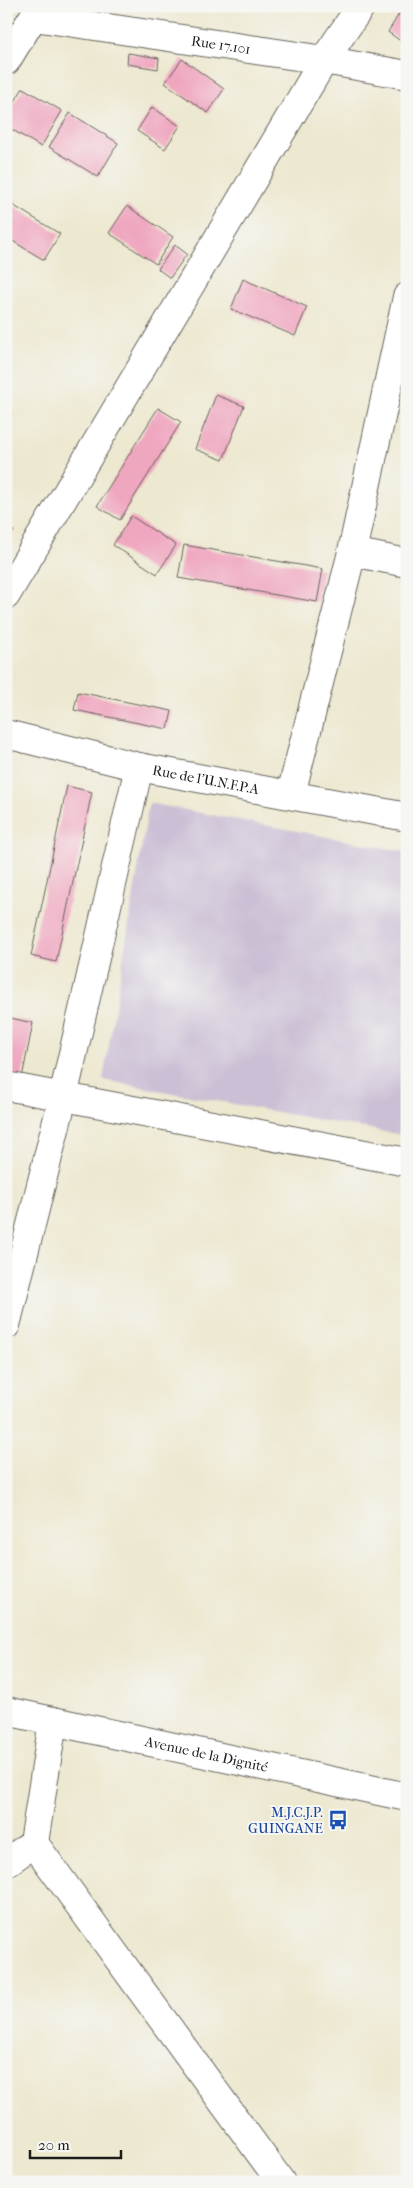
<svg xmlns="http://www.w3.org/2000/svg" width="413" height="2188" font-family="'IM FELL French Canon',serif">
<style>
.industrial{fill:#cbbfd5}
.building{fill:#efa6bf}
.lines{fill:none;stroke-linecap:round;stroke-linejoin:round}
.minor-casing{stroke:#65635b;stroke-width:30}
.tertiary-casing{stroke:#65635b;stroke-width:30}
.minor{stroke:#fff;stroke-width:28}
.tertiary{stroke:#fff;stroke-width:28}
.labels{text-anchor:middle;stroke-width:4;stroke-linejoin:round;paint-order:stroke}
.street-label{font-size:14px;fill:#1c1c1c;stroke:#f6f6f2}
.transit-label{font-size:14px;fill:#164399;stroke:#f6f6f2;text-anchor:end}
</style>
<rect width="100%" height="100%" fill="#f6f6f2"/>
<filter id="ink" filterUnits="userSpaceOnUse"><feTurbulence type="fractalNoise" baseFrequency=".02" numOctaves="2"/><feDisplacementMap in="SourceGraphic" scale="10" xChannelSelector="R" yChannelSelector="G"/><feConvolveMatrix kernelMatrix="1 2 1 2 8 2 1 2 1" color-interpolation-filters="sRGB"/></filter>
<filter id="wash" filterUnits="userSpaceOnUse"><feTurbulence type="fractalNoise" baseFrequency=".0096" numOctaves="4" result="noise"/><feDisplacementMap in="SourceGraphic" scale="20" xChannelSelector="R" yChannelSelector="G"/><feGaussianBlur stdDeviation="1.12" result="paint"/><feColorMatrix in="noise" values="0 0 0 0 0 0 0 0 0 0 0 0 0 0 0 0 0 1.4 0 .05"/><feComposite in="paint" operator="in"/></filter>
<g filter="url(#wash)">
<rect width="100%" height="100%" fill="#ede8d0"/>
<polygon class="industrial" points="149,803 407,852 407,1136 103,1080"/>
<g id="blocks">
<g class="building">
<polygon points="404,6 407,6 407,35 402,42 388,32"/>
<polygon points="128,53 159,58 158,69 127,64"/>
<polygon points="182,59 224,89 208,113 165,83"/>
<polygon points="23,88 62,111 41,147 6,126 6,116"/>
<polygon points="152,107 180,126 165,149 137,131"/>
<polygon points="70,113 118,143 98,177 49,147"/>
<polygon points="6,201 60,234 44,260 6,237"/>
<polygon points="127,206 173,237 156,264 109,233"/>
<polygon points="175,245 187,254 170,278 158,269"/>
<polygon points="243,279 307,307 295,336 231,309"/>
<polygon points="216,395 244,406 223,460 195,449"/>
<polygon points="158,408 181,422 120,520 97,506"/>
<polygon points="6,409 12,413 6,422"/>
<polygon points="131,516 176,545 157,574 113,545"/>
<polygon points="6,526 14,531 6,542"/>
<polygon points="184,545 323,569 317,602 178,578"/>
<polygon points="78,692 172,711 168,729 74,710"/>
<polygon points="67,786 92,792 56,962 31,956"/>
<polygon points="6,1017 33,1023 22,1078 6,1075"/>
</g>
</g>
</g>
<g filter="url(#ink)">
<use href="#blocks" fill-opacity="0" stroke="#65635b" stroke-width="1"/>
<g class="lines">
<defs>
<g id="minor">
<path id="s1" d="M34 17 324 60 407 75"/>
<polyline points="6,61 40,6"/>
<polyline points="352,552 407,563"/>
<polyline points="6,595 324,60 361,6"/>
<path id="s2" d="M6 734 139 767 407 817"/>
<polyline points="291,794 352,552 407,297"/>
<polyline points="6,1086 407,1162"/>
<polyline points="6,1325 63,1097 139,767"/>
<polyline points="53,1721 34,1843 281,2182"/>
<polyline points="6,1863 34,1843"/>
</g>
<g id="tertiary">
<path id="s3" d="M6 1711 407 1797"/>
</g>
</defs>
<use href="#minor" class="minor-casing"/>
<use href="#tertiary" class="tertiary-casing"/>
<use href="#minor" class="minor"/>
<use href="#tertiary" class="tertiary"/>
</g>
</g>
<defs>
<symbol id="bus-bare" viewBox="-9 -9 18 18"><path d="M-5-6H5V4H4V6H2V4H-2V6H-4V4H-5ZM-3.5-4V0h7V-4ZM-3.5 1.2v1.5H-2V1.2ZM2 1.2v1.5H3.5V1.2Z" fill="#1a4fb4" stroke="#f6f6f2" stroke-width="2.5" paint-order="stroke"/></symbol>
</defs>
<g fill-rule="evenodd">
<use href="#bus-bare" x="324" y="1806" width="28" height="28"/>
</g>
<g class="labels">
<g class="street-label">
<text dy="5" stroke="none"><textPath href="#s1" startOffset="189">Rue 17.101</textPath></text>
<text dy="5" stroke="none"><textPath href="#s2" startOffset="205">Rue de l'U.N.F.P.A</textPath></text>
<text dy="5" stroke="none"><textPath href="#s3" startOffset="205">Avenue de la Dignité</textPath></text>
</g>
<g class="transit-label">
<text x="323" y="1817">M.J.C.J.P.<tspan x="323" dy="16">GUINGANE</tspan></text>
</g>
</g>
<rect width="413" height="2188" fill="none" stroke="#f6f6f2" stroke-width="25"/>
<path d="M30 2150v8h91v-8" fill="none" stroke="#1c1c1c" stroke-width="2.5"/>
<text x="38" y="2150" font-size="15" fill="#1c1c1c" stroke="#f6f6f2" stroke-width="4" paint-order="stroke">20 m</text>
</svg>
